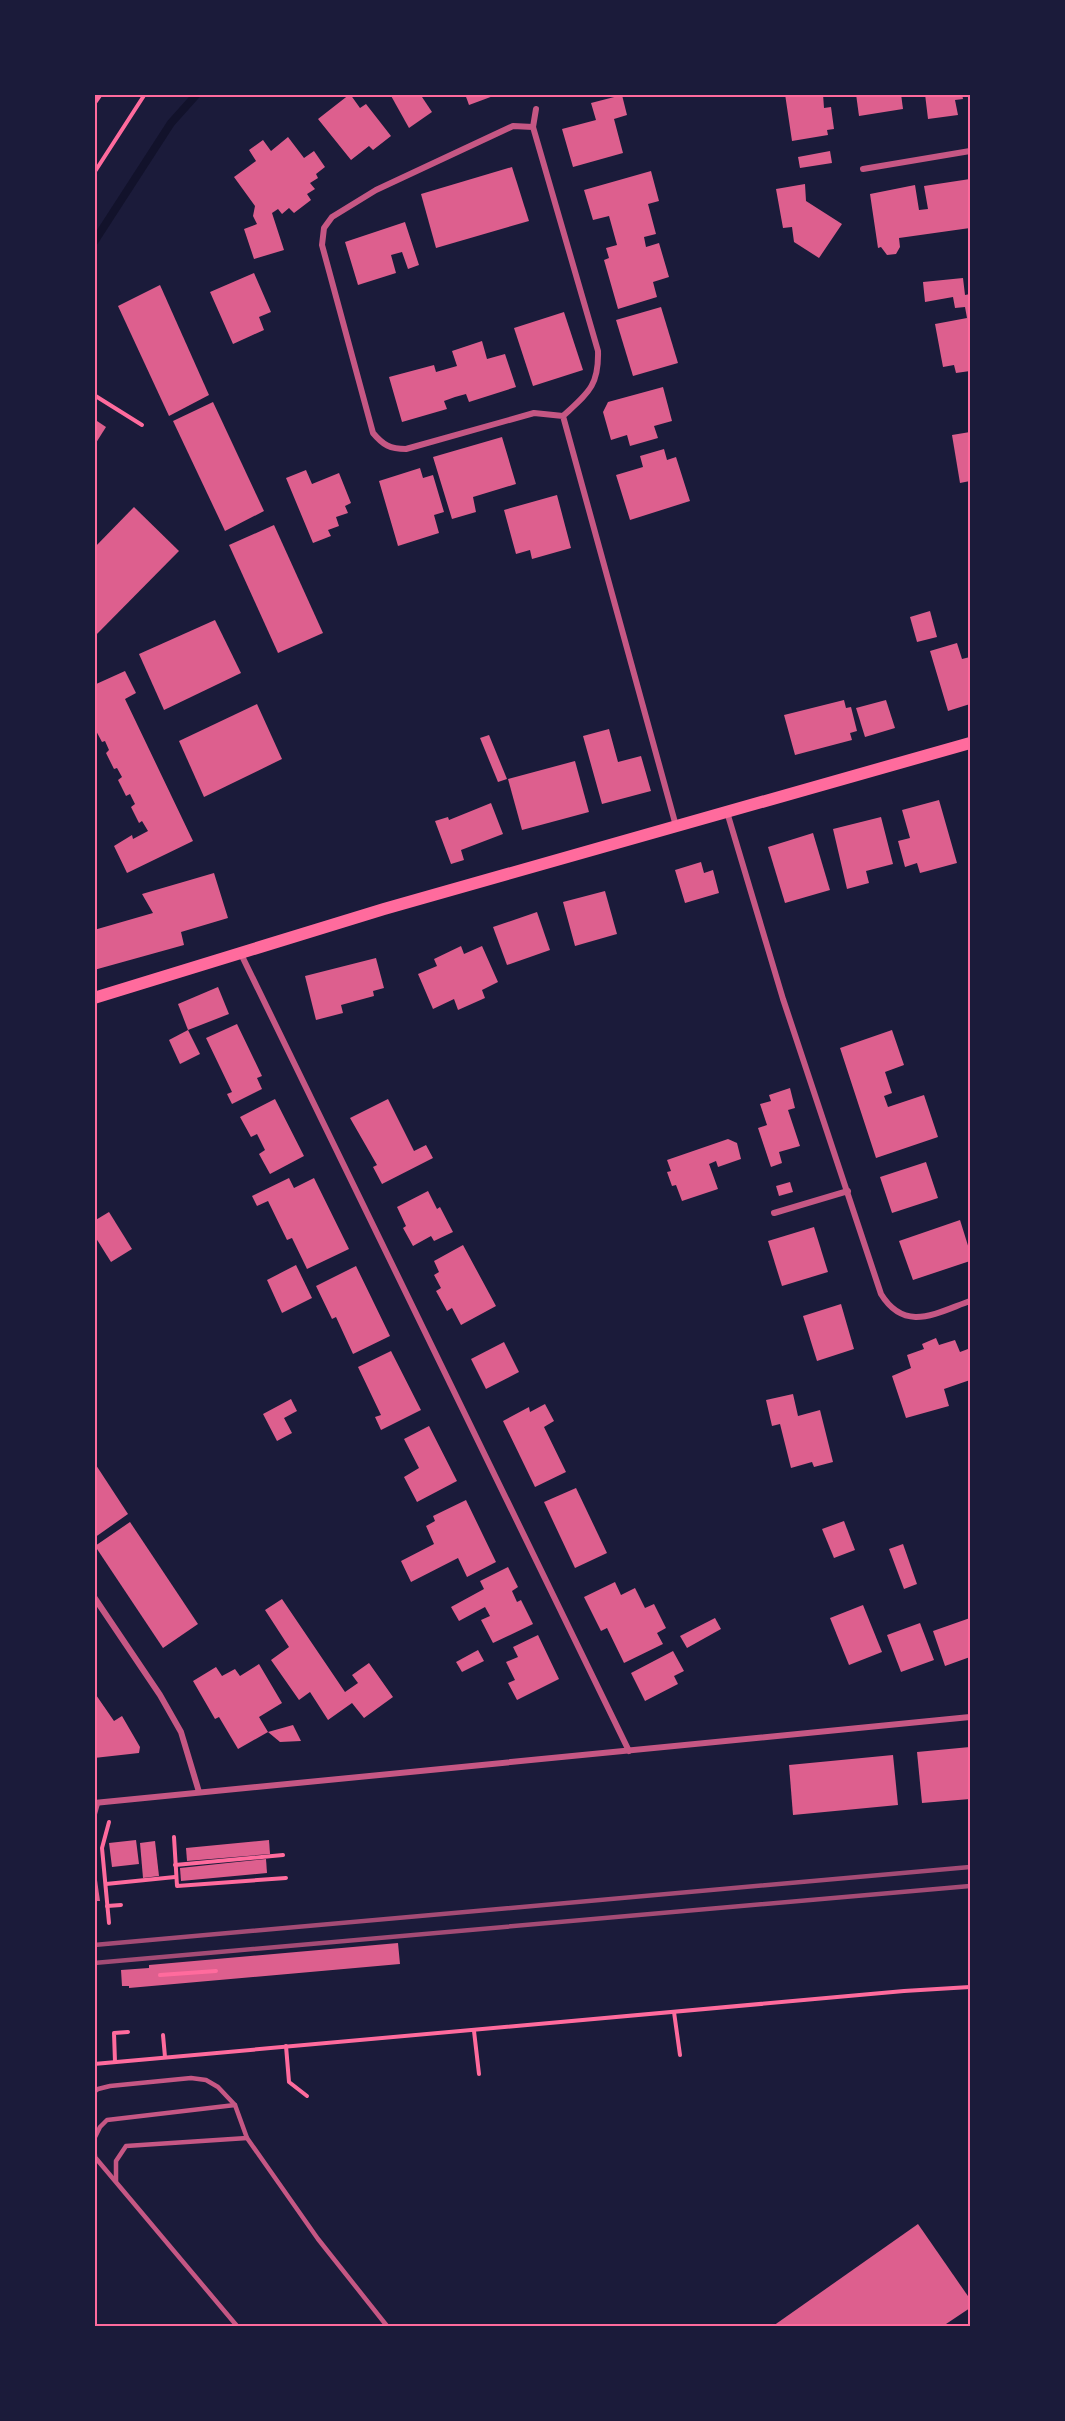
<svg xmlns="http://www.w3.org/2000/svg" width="1065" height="2421" font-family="'Nunito Sans',sans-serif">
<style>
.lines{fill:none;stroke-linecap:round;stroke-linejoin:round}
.stream{stroke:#12122b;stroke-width:8}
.building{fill:#dd5f8e}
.path{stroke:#ff6b9d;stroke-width:4}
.service{stroke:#c65784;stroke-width:4.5}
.minor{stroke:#c65784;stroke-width:6}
.secondary{stroke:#ff6b9d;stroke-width:12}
.rail{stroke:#a44b75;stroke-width:4.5}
.neatline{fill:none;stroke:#ff6b9d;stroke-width:2}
</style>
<rect width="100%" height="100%" fill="#1b1b3a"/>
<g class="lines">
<polyline class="stream" points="94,242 171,123 197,94"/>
</g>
<g class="building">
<polygon points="350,94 360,108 366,104 391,136 373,150 369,146 351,160 318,119"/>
<polygon points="390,94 420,94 432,112 409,128"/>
<polygon points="465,94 496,94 496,95 469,105"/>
<polygon points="785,94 823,94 824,108 831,107 834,129 827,130 828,135 792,141"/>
<polygon points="856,94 901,94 903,109 859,116"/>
<polygon points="925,94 962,94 963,99 955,100 958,115 928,119"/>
<polygon points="622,95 627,115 614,119 623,153 573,167 562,129 596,120 591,103"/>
<polygon points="288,137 304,158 314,151 325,167 316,174 318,178 310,183 315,189 307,194 311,200 294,213 289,208 282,214 278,209 272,213 284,250 254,259 244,229 257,224 253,216 255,206 234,177 256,161 249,150 263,140 271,151"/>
<polygon points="830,151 832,163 800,168 798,157"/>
<polygon points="512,167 529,221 436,248 421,194"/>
<polygon points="651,171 659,201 648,204 656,234 644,237 646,247 659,243 669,277 653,282 657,297 618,309 604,260 609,258 606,248 617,245 609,216 593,220 584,190"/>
<polygon points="970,179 970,228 899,238 900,247 896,254 887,255 881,247 878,248 870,194 915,185 919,210 928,209 924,186"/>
<polygon points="805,184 806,201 842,224 819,258 794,242 792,227 783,228 776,189"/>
<polygon points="405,222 419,265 408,269 402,252 391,255 396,273 358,285 345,242"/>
<polygon points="254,273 271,312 259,317 264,330 233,344 210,292"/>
<polygon points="963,278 965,295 970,294 970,371 956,373 954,365 943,367 935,324 967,318 965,307 955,308 953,297 925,302 923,282"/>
<polygon points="160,285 209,395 169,416 118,306"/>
<polygon points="661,307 678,363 633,376 616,320"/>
<polygon points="564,312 583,370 533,386 514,328"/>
<polygon points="482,341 487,359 505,354 516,387 469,402 466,394 455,397 444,401 447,409 402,422 389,377 434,365 436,372 457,366 452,351"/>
<polygon points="663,387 672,421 654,426 658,438 630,446 627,435 611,440 603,412 608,402"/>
<polygon points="213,402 264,511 225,531 173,421"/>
<polygon points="94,419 106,427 94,446"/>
<polygon points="970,432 970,481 960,483 952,435"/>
<polygon points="502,437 516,484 473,497 476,512 452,519 433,457"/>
<polygon points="664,449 667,460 676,457 690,501 630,520 616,475 643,467 640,456"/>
<polygon points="420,468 423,478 433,475 444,512 434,515 439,533 398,546 379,481"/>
<polygon points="306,470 312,484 339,473 351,503 345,506 348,513 336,517 339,526 328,530 331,536 313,543 286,478"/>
<polygon points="557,495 571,548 532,559 530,550 516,554 504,510"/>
<polygon points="134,507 179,551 94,637 94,548"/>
<polygon points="274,525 323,633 278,653 229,545"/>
<polygon points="930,611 937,637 917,642 910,617"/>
<polygon points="215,620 241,673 164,710 139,654"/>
<polygon points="957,643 962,659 970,657 970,704 948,711 930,651"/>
<polygon points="125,671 136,693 125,699 193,841 127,873 114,846 132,835 133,839 148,831 142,821 139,823 131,807 135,804 130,794 126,796 118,780 122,777 117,768 114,769 106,753 109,750 105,741 102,742 94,727 94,685"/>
<polygon points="844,700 846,708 851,707 857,731 850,733 852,740 795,755 784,715"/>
<polygon points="886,700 895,728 865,737 856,708"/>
<polygon points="257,704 282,759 204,797 179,741"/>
<polygon points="609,729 618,762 641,756 651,791 602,804 583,736"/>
<polygon points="489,735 507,779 498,782 480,738"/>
<polygon points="575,761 589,812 522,830 508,779"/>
<polygon points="939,800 957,863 920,873 917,863 905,867 898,841 910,838 902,810"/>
<polygon points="491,803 503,834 461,850 464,860 451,864 435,821 448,817 449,820"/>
<polygon points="881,817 893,864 866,871 869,883 847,889 833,829"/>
<polygon points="813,833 830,890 785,903 768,847"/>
<polygon points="701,862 704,873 713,870 719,893 685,903 675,870"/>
<polygon points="214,873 228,918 181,932 184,945 94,970 94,930 153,913 142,894"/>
<polygon points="605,891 617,934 575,946 563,902"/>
<polygon points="537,912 550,950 507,965 493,927"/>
<polygon points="461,946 464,954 482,946 498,982 482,990 485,998 458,1010 454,999 433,1009 418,974 437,966 434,959"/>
<polygon points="376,958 384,988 373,991 374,996 341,1005 343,1013 316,1020 305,976"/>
<polygon points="218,987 229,1014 188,1030 178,1004"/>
<polygon points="237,1024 262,1076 257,1078 262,1089 232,1104 227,1094 232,1092 206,1038"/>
<polygon points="188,1030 200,1054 180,1064 169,1040"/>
<polygon points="892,1030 904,1065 885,1072 892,1093 884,1096 888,1107 924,1095 938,1137 876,1158 840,1048"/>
<polygon points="790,1088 795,1108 788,1110 800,1146 779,1152 782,1163 771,1167 758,1128 767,1125 760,1104 771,1101 769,1095"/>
<polygon points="275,1099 304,1156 270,1174 259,1154 265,1150 257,1134 251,1137 240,1117"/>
<polygon points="388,1099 414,1151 426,1145 433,1158 382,1184 373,1167 377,1165 350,1118"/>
<polygon points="728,1139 737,1143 741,1159 718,1167 716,1161 709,1164 718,1189 682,1201 676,1185 672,1186 667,1172 671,1171 667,1160"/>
<polygon points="926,1162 938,1198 892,1213 880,1177"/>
<polygon points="289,1178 294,1188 314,1178 349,1249 307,1269 292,1238 287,1240 268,1201 257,1206 252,1196"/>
<polygon points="790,1182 793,1192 779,1196 776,1186"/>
<polygon points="428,1191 437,1209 440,1207 453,1232 434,1241 431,1236 413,1246 403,1228 406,1226 397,1207"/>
<polygon points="109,1212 132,1249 111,1262 94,1235 94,1221"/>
<polygon points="960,1220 970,1252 970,1261 913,1280 899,1241"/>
<polygon points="814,1227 828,1272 782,1286 768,1241"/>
<polygon points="463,1245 496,1306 461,1325 452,1308 447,1311 436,1291 441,1288 434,1275 439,1272 434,1261"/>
<polygon points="296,1265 312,1298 282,1313 267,1280"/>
<polygon points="356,1266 390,1336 353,1354 336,1317 332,1319 316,1286"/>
<polygon points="841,1304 854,1349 817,1361 803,1316"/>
<polygon points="936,1338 939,1345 955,1340 960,1352 968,1349 970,1358 970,1380 944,1389 949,1406 906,1418 892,1376 911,1368 907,1355 924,1349 922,1344"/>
<polygon points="504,1342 519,1372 486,1389 471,1359"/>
<polygon points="391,1351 421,1410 381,1430 375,1417 381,1415 358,1367"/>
<polygon points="793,1394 798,1416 820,1410 833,1462 814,1467 812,1462 791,1468 780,1424 772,1426 766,1400"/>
<polygon points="291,1399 297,1411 284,1418 292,1433 277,1441 263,1414"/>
<polygon points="545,1404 554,1421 544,1427 566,1472 535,1487 503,1421 529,1407 530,1412"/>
<polygon points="429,1426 457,1481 417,1502 404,1477 419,1468 404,1439"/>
<polygon points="94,1462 128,1514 94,1538"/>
<polygon points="576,1488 607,1553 575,1568 544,1502"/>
<polygon points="466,1500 496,1562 467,1577 458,1558 411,1582 401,1561 434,1544 426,1526 435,1521 433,1516"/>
<polygon points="844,1521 855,1550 834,1558 822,1529"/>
<polygon points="130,1522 198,1624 163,1648 95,1546"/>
<polygon points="903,1544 917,1584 904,1589 889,1549"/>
<polygon points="508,1567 518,1587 512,1591 517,1602 521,1600 533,1624 493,1643 481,1620 490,1616 485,1607 459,1621 451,1607 484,1589 480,1581"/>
<polygon points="615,1582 621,1595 635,1588 645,1608 654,1604 666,1628 657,1633 663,1644 624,1663 607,1628 601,1631 584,1597"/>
<polygon points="282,1599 345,1692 358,1683 352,1675 369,1663 393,1697 364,1718 352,1703 328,1720 310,1692 299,1700 271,1660 289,1647 265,1610"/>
<polygon points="863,1605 882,1652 849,1665 830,1618"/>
<polygon points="715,1618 721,1629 687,1648 680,1636"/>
<polygon points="970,1618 970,1657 945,1666 933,1631"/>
<polygon points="920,1623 934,1660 901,1672 887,1635"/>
<polygon points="538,1635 559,1679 517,1700 508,1683 515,1680 506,1662 518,1657 513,1647"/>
<polygon points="478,1650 484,1661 462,1672 456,1662"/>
<polygon points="673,1651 684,1671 674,1676 678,1684 645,1701 631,1673"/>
<polygon points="259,1664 282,1703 259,1717 268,1732 238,1749 219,1717 215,1719 193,1681 216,1667 222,1676 235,1669 240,1676"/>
<polygon points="94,1692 114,1721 122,1716 140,1747 139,1753 94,1758"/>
<polygon points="293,1725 301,1741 280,1742 268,1732"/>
<polygon points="970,1747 970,1799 922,1803 917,1752"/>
<polygon points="893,1755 898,1805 793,1815 789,1765"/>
<polygon points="136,1840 139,1864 112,1867 109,1843"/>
<polygon points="269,1840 270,1854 187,1861 186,1848"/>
<polygon points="155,1841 159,1876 143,1878 140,1843"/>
<polygon points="94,1859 100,1901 94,1901"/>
<polygon points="266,1859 267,1873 181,1881 180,1868"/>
<polygon points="398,1943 400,1964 129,1988 129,1986 122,1986 121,1970 149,1968 149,1965"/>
<polygon points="918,2224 970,2299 970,2308 943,2326 773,2326"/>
</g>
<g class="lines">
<g class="path">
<polyline points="94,104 101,94"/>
<polyline points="94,173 145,94"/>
<polyline points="94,395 142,425"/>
<polyline points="174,1837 177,1886 286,1878"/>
<polyline points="175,1865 283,1855"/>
<polyline points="106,1884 175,1877"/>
<polyline points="107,1906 121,1905"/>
<polyline points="109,1923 102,1848 109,1822"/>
<polyline points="160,1975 216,1971"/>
<polyline points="674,2012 680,2055"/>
<polyline points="474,2031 479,2074"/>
<polyline points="163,2035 165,2057"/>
<polyline points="286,2046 289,2082 307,2096"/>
<polyline points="115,2062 114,2033 128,2032"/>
<polyline points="94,2064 904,1991 970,1987"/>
</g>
<g class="service">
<polyline points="94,1817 98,1803"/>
<polyline points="94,2092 98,2089 110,2086 191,2078 206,2080 218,2087 235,2105 247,2138 318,2239 387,2326"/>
<polyline points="94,2139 100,2127 107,2120 235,2105"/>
<polyline points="94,2145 95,2156"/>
<polyline points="94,2156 237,2326"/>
<polyline points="116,2181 116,2161 126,2146 247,2138"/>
</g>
<g class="minor">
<polyline points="533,127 536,109"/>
<polyline points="863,169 970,151"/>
<path d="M563 416 534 413 406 449C390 449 383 445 373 433L322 245 324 228 332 217 376 190 513 126 533 127 598 351C599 386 588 393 563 416L676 826"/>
<path d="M727 812 783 999 881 1294C905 1333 936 1313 970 1301"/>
<polyline points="241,954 629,1751"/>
<polyline points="774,1213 848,1191"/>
<polyline points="94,1597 160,1695 181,1732 199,1792"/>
<polyline points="94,1803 970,1717"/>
</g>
<polyline class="secondary" points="94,998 384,909 970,743"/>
<g class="rail">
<polyline points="94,1945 970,1867"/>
<polyline points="94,1963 970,1886"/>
</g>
</g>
<rect width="1065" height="2421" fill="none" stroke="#1b1b3a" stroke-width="192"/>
<rect x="96" y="96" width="873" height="2229" class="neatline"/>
</svg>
